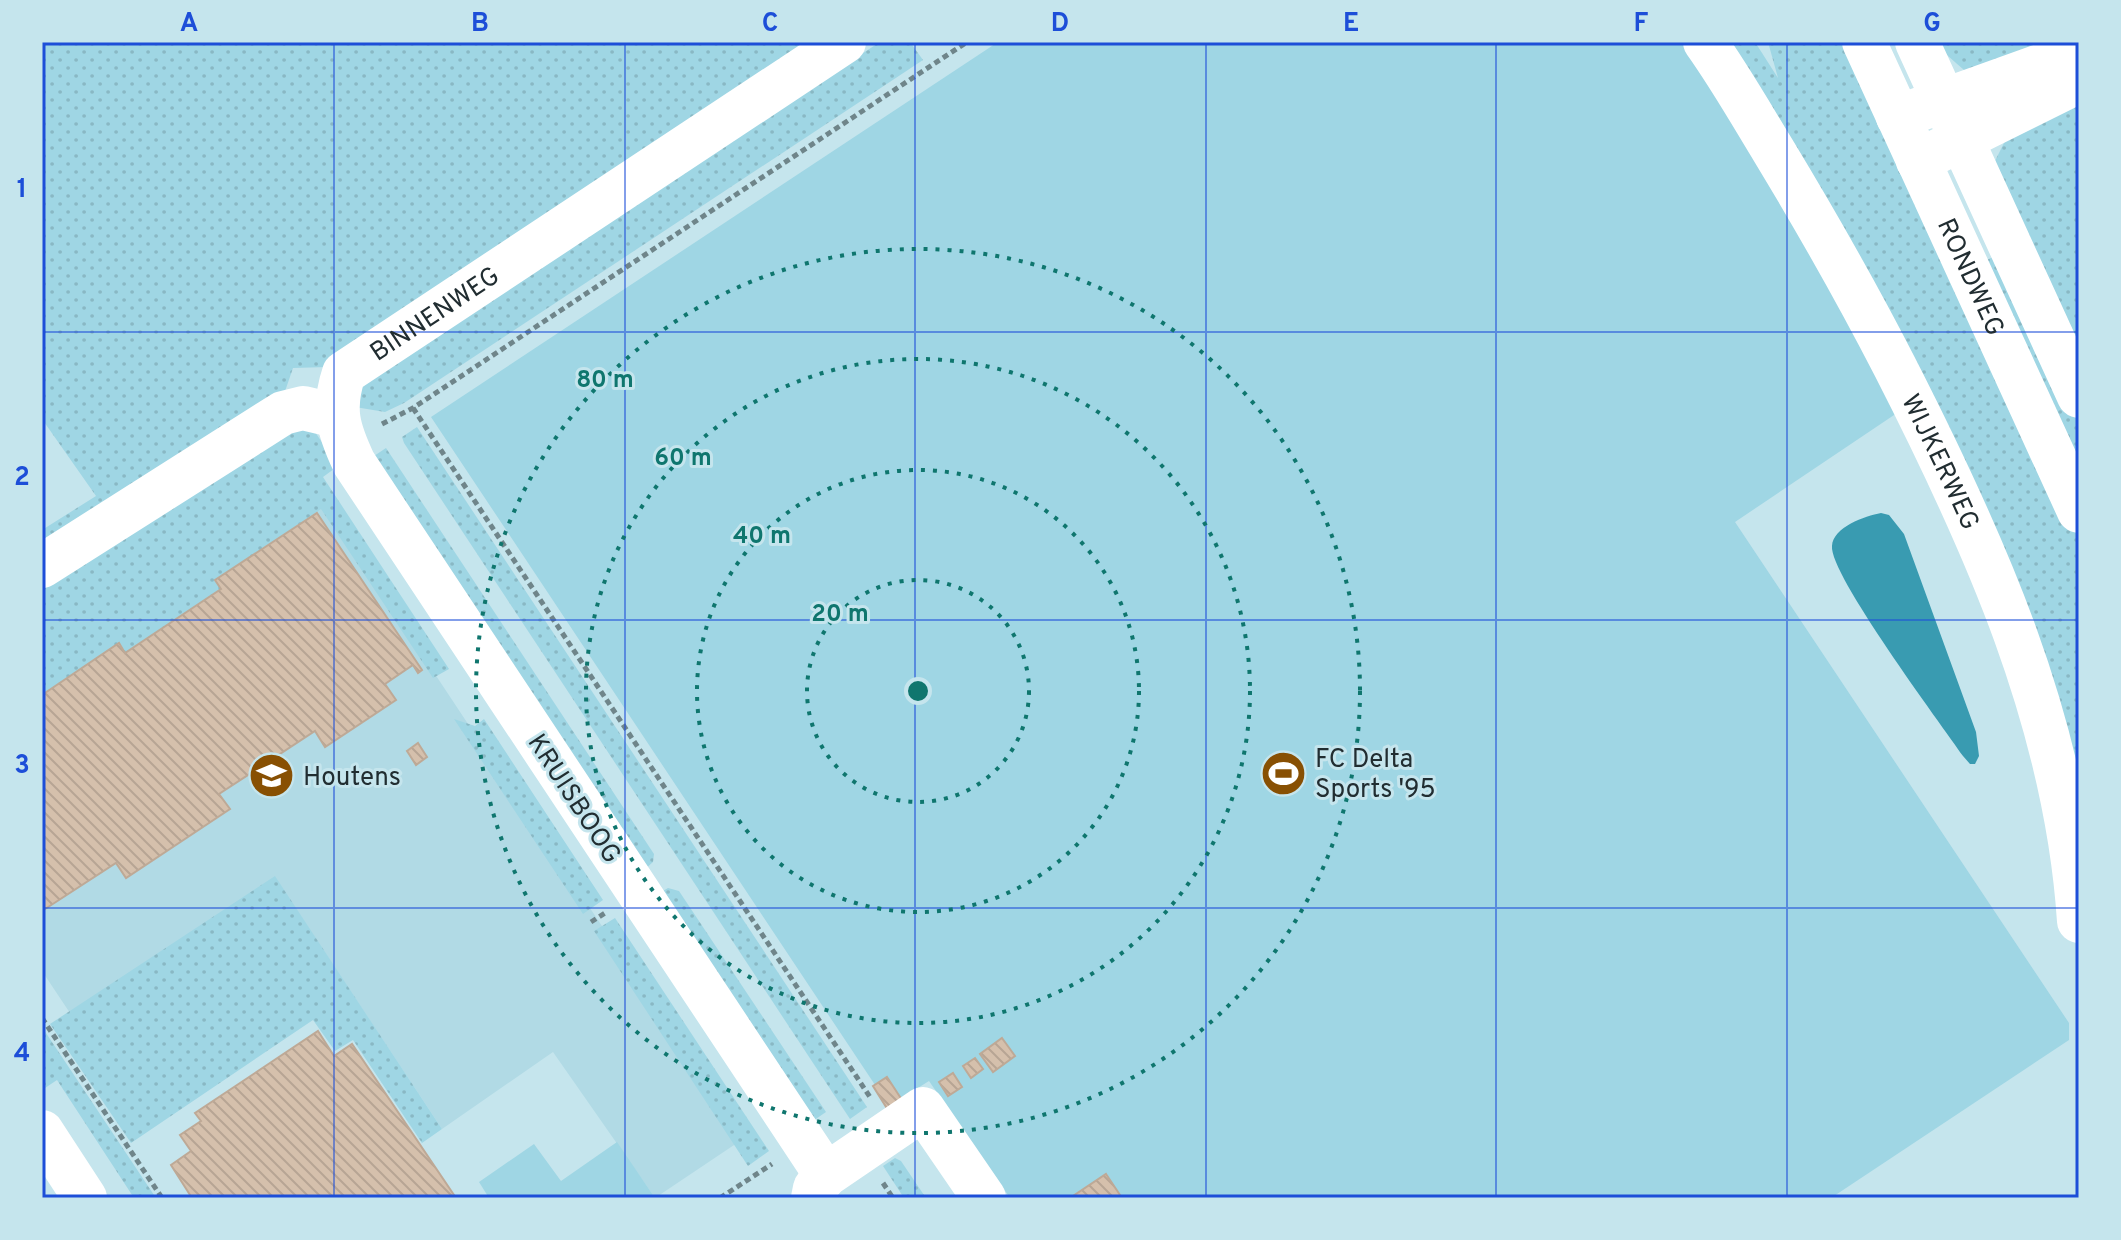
<svg xmlns="http://www.w3.org/2000/svg" width="2121" height="1240" font-family="Overpass,sans-serif">
<style>
.built{fill:#b1dae5}
.grass{fill:url(#grass-dots)}
.pitch{fill:#9fd6e4}
.water{fill:#399bb1}
.building{fill:url(#building-back-hatch);stroke:#bea996;stroke-width:2}
.lines{fill:none;stroke-linecap:round;stroke-linejoin:round}
.path{stroke:#6f858a;stroke-width:5;stroke-dasharray:6 4;stroke-linecap:butt}
.minor{stroke:#fff;stroke-width:44}
.major{stroke:#fff;stroke-width:44}
.grid{fill:none;stroke:#1d4ed8;stroke-width:2;stroke-opacity:0.55}
.ring{fill:none;stroke:#0f766e;stroke-width:4;stroke-dasharray:4 8}
.labels{text-anchor:middle;stroke-width:6;stroke-linejoin:round;paint-order:stroke}
.street-label{font-size:26px;fill:#212d31;stroke:#c5e5ed}
.poi-label{font-size:26px;fill:#212d31;stroke:#c5e5ed;text-anchor:start}
.centre{fill:#0f766e;stroke:#c5e5ed;stroke-width:4}
.ring-label{font-size:24px;text-anchor:middle;font-weight:bold;fill:#0f766e;stroke:#c5e5ed;stroke-width:6;stroke-linejoin:round;paint-order:stroke}
.neatline{fill:none;stroke:#1d4ed8;stroke-width:3}
.grid-label{font-size:26px;text-anchor:middle;font-weight:bold;fill:#1d4ed8}
</style>
<defs>
<pattern id="grass-dots" width="8" height="8" patternUnits="userSpaceOnUse" patternTransform="scale(2)"><rect width="8" height="8" fill="#9fd6e4"/><path d="M2 2h.1M6 6h.1" fill="none" stroke="#89b8c4" stroke-width="1.8" stroke-linecap="round"/></pattern>
<pattern id="building-back-hatch" width="6" height="6" patternUnits="userSpaceOnUse" patternTransform="scale(2)"><rect width="6" height="6" fill="#d5c0ac"/><path d="M-1 5l2 2M0 0l6 6M5-1l2 2" fill="none" stroke="#b7a594"/></pattern>
</defs>
<rect width="100%" height="100%" fill="#c5e5ed"/>
<polygon class="built" points="315,493 743,1139 655,1198 553,1052 442,1129 275,877 70,1013 42,971 42,675"/>
<g class="grass">
<polygon points="42,42 821,42 328,367 293,368 281,403 42,556 42,530 96,496 42,419"/>
<polygon points="880,42 910,42 923,60 404,403 385,412 355,407 359,392 366,382 614,215"/>
<polygon points="1712,42 1755,42 1778,78 1768,42 1855,42 2079,531 2079,844 2058,736"/>
<polygon points="1932,42 2061,42 1981,73 1964,70"/>
<polygon points="2079,92 2079,368 1995,161 2005,141"/>
<polygon points="2004,252 2079,413 2079,481 1980,263"/>
<polygon points="288,423 315,432 338,466 323,477 449,669 433,678 321,509 216,580 221,589 125,653 119,644 42,695 42,580"/>
<polygon points="417,427 867,1107 850,1119 404,443 402,437"/>
<polygon points="386,448 654,854 653,862 643,871 371,458"/>
<polygon points="454,719 475,726 484,719 603,900 583,914"/>
<polygon points="275,876 442,1129 422,1143 353,1040 335,1051 313,1020 131,1143 50,1024"/>
<polygon points="668,888 679,891 826,1112 810,1123 658,894"/>
<polygon points="615,918 769,1151 748,1166 594,931"/>
<polygon points="42,1027 156,1198 134,1198 57,1080 42,1090"/>
<polygon points="895,1158 901,1161 926,1198 904,1198 883,1166"/>
</g>
<g class="pitch">
<polygon points="998,42 1685,42 1903,409 1735,522 2069,1023 2069,1040 1831,1198 1010,1198 929,1081 889,1106 431,417"/>
<polygon points="617,1142 655,1198 489,1198 479,1182 534,1144 561,1181"/>
</g>
<path class="water" d="M1881 513 1889 515 1904 534 1976 732 1979 756 1975 764H1970L1963 756C1941 724 1829 574 1832 546 1833 527 1865 516 1881 513Z"/>
<g class="building">
<polygon points="317,513 422,670 418,673 413,665 385,684 396,700 325,747 315,731 219,794 230,809 126,878 116,863 42,911 42,695 119,643 125,653 221,589 215,580"/>
<polygon points="418,743 427,757 416,765 407,751"/>
<polygon points="318,1031 334,1056 352,1044 456,1198 192,1198 171,1165 191,1151 180,1135 201,1121 195,1113"/>
<polygon points="1002,1038 1015,1056 993,1072 980,1054"/>
<polygon points="975,1058 983,1069 971,1078 963,1066"/>
<polygon points="953,1073 962,1087 948,1096 939,1082"/>
<polygon points="887,1077 902,1100 888,1110 873,1086"/>
<polygon points="1106,1174 1122,1198 1070,1198"/>
</g>
<g class="lines">
<g class="path">
<polyline points="413,408 870,1097"/>
<polyline points="382,424 413,408 967,42"/>
<polyline points="591,922 605,913"/>
<polyline points="42,1018 162,1198"/>
<polyline points="883,1183 893,1198"/>
<polyline points="720,1198 772,1164"/>
</g>
<g class="minor">
<path id="s1" d="M1705 42C1730 77 1751 114 1773 150 1816 221 1857 293 1895 367 1984 541 2066 723 2079 921"/>
<polyline points="1898,117 2051,62 2079,43"/>
<polyline points="1918,161 2069,86 2079,79"/>
<polyline points="42,566 283,413 303,408 337,416"/>
<polyline points="42,1132 85,1198"/>
<path id="s2" d="M826 1175 354 463C338 429 332 409 344 373L844 42"/>
<polyline points="813,1198 815,1188 826,1175 923,1109 984,1198"/>
</g>
<g class="major">
<path id="s3" d="M1864 42 2079 511"/>
<polyline points="1917,42 2079,396"/>
</g>
</g>
<path class="grid" d="M334 42V1198M625 42V1198M915 42V1198M1206 42V1198M1496 42V1198M1787 42V1198M42 332H2079M42 620H2079M42 908H2079"/>
<g class="ring">
<circle cx="918" cy="691" r="111"/>
<circle cx="918" cy="691" r="221"/>
<circle cx="918" cy="691" r="332"/>
<circle cx="918" cy="691" r="442"/>
</g>
<defs>
<symbol id="stadium-disc" viewBox="-11 -11 22 22"><circle r="9.5" fill="#885003" stroke="#c5e5ed"/><path d="M0-5a6.5 5 0 1 0 0 10a6.5 5 0 1 0 0-10ZM-3.5-1.8h7v3.6h-7Z" fill="#fff"/></symbol>
<symbol id="school-disc" viewBox="-11 -11 22 22"><circle r="9.5" fill="#885003" stroke="#c5e5ed"/><path d="M0-5L7-2L0 1L-7-2ZM-4 1L0 2.5L4 1V4Q0 6-4 4Z" fill="#fff"/></symbol>
</defs>
<g fill-rule="evenodd">
<use href="#stadium-disc" x="1258" y="748" width="51" height="51"/>
<use href="#school-disc" x="246" y="750" width="51" height="51"/>
</g>
<g class="labels">
<g class="street-label">
<text dy="9" stroke="none"><textPath href="#s3" startOffset="258">RONDWEG</textPath></text>
<text dy="9" stroke="none"><textPath href="#s2" startOffset="1056">BINNENWEG</textPath></text>
<text dy="9" stroke="none"><textPath href="#s1" startOffset="482">WIJKERWEG</textPath></text>
<text transform="translate(575 798) rotate(57)" y="9">KRUISBOOG</text>
</g>
<g class="poi-label">
<text x="1315" y="767">FC Delta<tspan x="1315" dy="30">Sports '95</tspan></text>
<text x="303" y="785">Houtens</text>
</g>
</g>
<circle cx="918" cy="691" r="12" class="centre"/>
<g class="ring-label">
<text x="605" y="387">80 m</text>
<text x="683" y="465">60 m</text>
<text x="762" y="543">40 m</text>
<text x="840" y="621">20 m</text>
</g>
<rect width="2121" height="1240" fill="none" stroke="#c5e5ed" stroke-width="88"/>
<rect x="44" y="44" width="2033" height="1152" class="neatline"/>
<g class="grid-label">
<text x="189" y="31">A</text>
<text x="480" y="31">B</text>
<text x="770" y="31">C</text>
<text x="1060" y="31">D</text>
<text x="1351" y="31">E</text>
<text x="1641" y="31">F</text>
<text x="1932" y="31">G</text>
<text x="22" y="197">1</text>
<text x="22" y="485">2</text>
<text x="22" y="773">3</text>
<text x="22" y="1061">4</text>
</g>
</svg>
